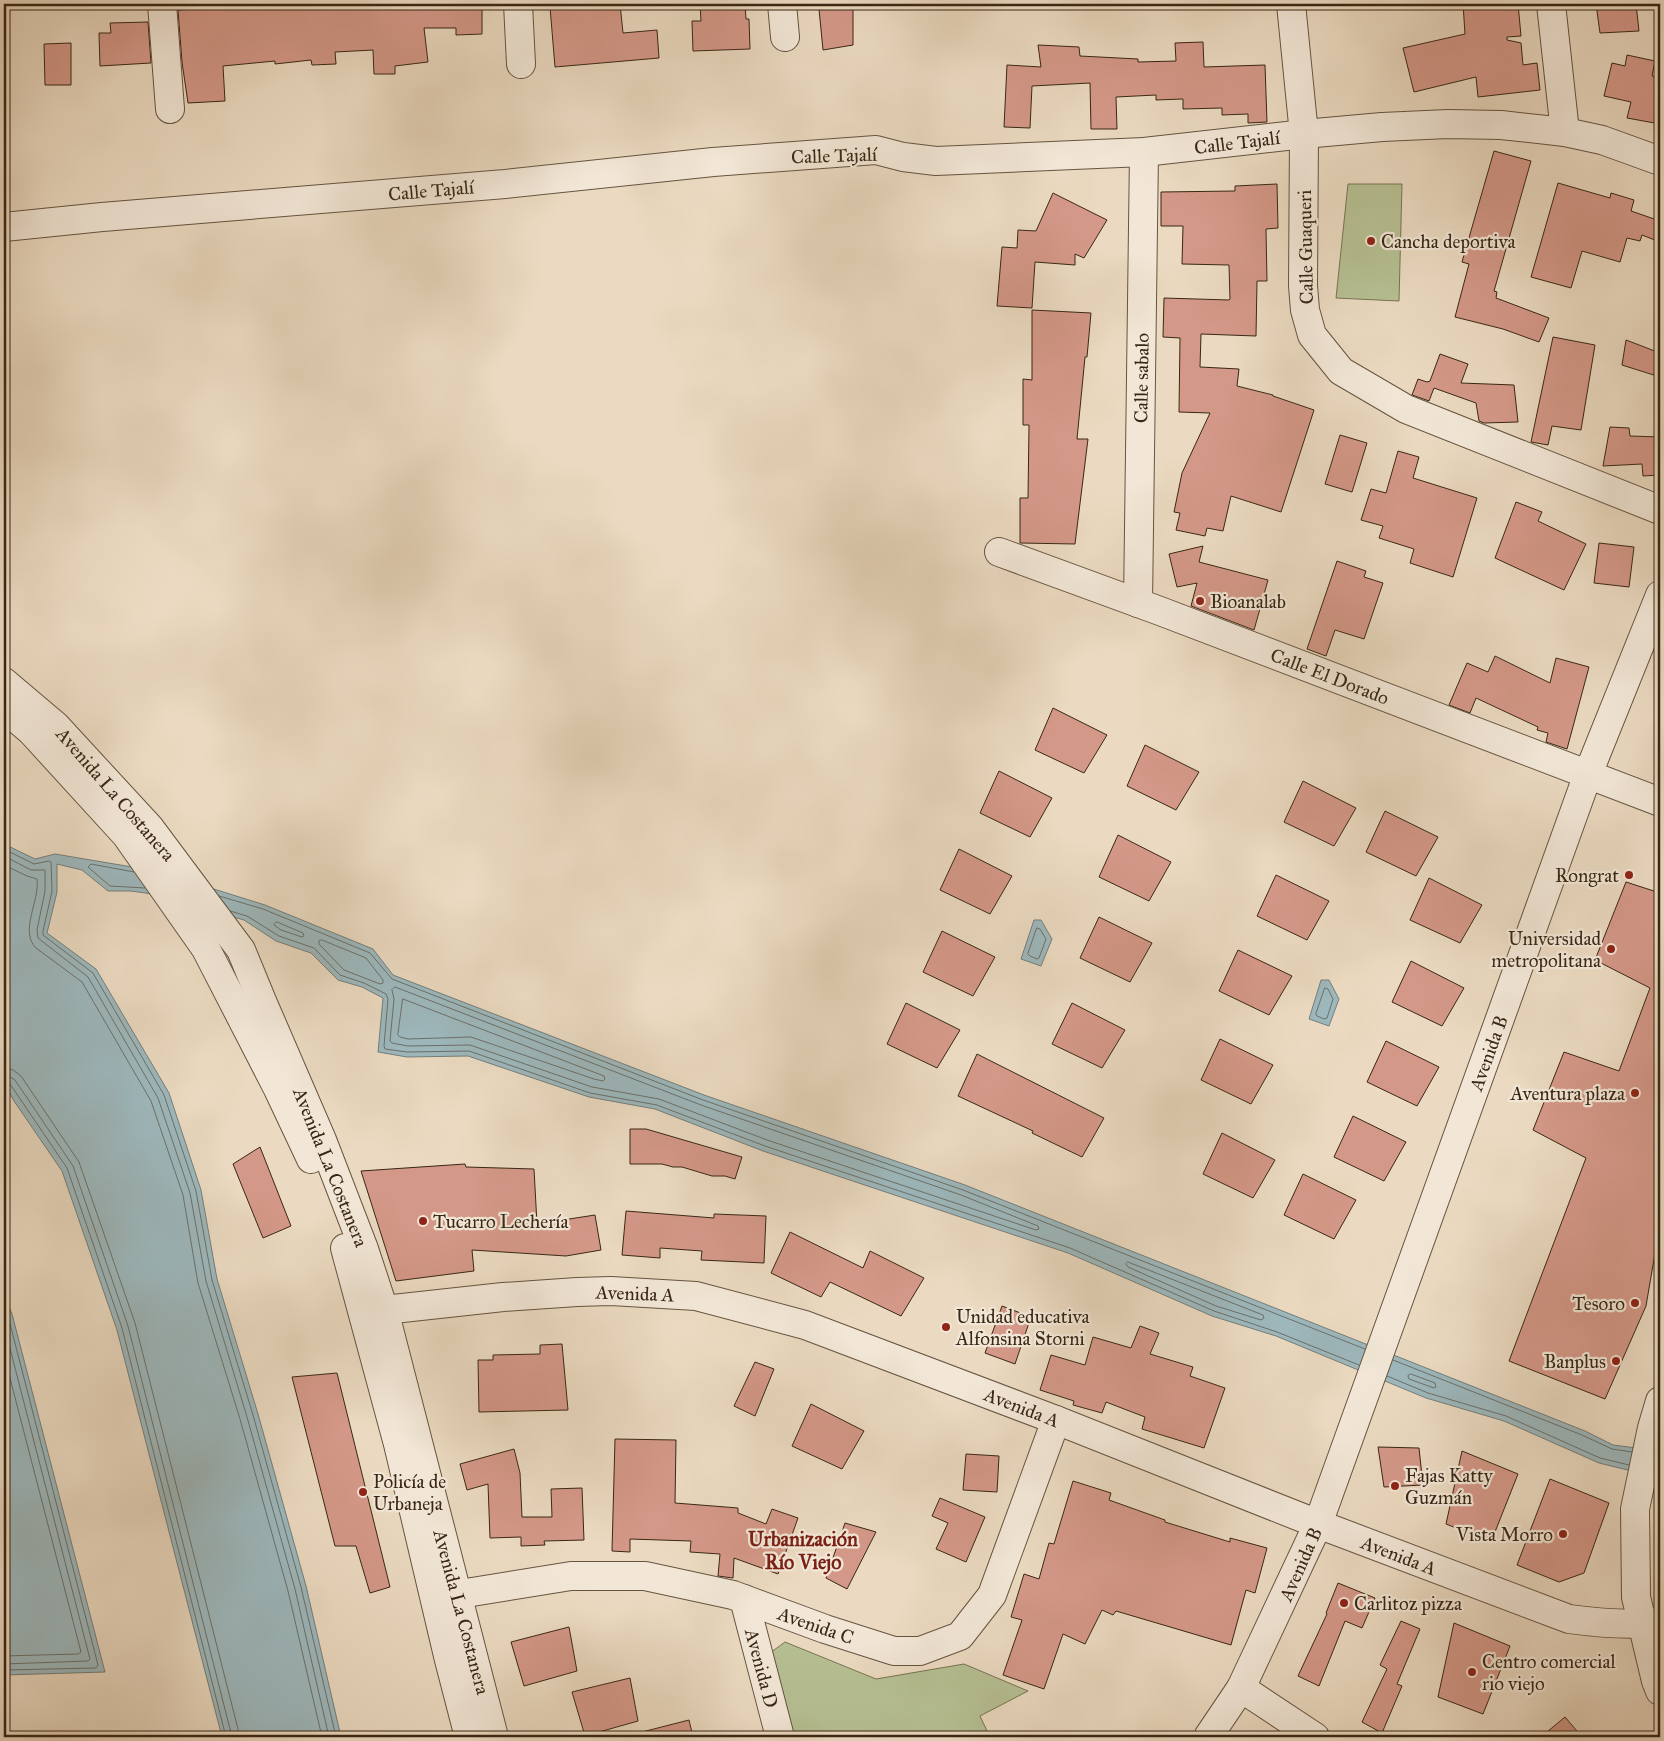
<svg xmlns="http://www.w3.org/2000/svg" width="1664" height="1741" font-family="'IM FELL Great Primer',serif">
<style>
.green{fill:#b6c093;stroke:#787454}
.water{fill:#9db8bd;stroke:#757e7a}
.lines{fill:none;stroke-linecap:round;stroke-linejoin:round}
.shore{stroke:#6b7069;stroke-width:1}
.building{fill:#d49888;stroke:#392715}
.minor-casing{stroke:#665440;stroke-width:30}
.minor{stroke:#f2e7d7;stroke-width:28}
.poi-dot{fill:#8f2418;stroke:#f2e7d7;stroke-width:2}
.labels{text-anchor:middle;stroke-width:4.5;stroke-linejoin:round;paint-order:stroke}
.street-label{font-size:19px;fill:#392715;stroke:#f2e7d7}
.poi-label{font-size:19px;fill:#392715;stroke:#f2e7d7;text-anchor:start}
.neighbourhood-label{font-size:20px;font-weight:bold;fill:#7a1f14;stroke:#f2e7d7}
</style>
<rect width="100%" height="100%" fill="#ebdac1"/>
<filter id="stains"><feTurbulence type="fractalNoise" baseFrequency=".004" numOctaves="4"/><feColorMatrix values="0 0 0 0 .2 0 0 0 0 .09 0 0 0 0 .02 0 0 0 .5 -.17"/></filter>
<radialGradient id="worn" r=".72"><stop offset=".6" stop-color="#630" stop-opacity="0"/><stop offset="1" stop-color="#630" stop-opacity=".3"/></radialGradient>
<g class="green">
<polygon points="1348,184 1402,184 1399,301 1336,298"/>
<polygon points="785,1642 876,1679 964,1664 1028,1691 980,1716 988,1733 983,1737 886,1737 881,1731 885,1737 792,1737 770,1653"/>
</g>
<g class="water">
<polygon points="4,844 35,859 55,854 156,871 265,905 373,949 393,975 704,1095 965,1185 1585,1431 1613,1445 1660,1451 1660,1478 1599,1463 1504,1421 1426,1398 1276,1336 1212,1316 1068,1253 763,1151 655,1109 589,1097 468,1056 407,1057 378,1052 383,998 362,987 338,980 311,953 276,941 244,920 152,894 131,891 108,891 82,870 57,864 57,892 47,933 96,969 169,1093 201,1190 217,1279 258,1414 306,1586 341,1737 222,1737 117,1330 62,1171 14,1101 4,1083"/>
<polygon points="1034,920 1041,920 1052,939 1041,966 1021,959"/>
<polygon points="1321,980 1329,980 1339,999 1329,1026 1309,1019"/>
<polygon points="4,1295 12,1314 105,1672 4,1675"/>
</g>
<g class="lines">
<g class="shore">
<polyline points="4,849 34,864 49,861 51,862 52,891 43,931 43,935 93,973 164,1095 196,1191 212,1280 253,1415 301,1587 336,1737"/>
<polyline points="4,856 31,870 45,870 45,891 37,930 38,938 88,977 158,1098 190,1193 206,1281 247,1417 295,1589 329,1737"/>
<path d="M4 865 27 876 37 879C40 901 19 931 36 948L82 982 151 1101 183 1195 198 1283 240 1419 288 1591 322 1737"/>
<polyline points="134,872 91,864 88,867 110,886 145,888"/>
<polyline points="219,896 263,909 370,953 392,979 703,1100 963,1190 1365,1349"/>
<polyline points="230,911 247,916 279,936 314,948 340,975 364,983 386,994 388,999 384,1046 385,1049 407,1052 469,1051 590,1093 657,1105 765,1146 1070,1248 1214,1311 1277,1332 1359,1365"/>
<polygon points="277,922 303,933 304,936 302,937 281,930 274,925 275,923"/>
<polygon points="1037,928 1040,929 1046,939 1039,958 1037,959 1030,956 1028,954"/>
<polygon points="322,940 366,958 383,980 383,983 380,984 344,970 319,944 319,941"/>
<polygon points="395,987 701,1105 961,1195 1038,1226 1039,1229 1036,1230 767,1140 659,1099 592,1087 470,1045 408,1046 392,1043 390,1041 394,999 392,990"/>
<polygon points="1325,988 1328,989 1333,999 1327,1018 1324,1019 1317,1016 1316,1014"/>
<polygon points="403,999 604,1076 605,1079 603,1081 594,1079 471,1037 408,1039 400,1037 398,1035"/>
<polyline points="4,1068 13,1070 21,1076 79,1162 135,1323 240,1737"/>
<polyline points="4,1076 10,1077 15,1080 73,1166 128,1326 232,1737"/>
<polyline points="4,1082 10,1084 67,1168 122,1328 226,1737"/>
<polygon points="1128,1262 1263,1315 1264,1318 1261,1320 1216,1306 1128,1267 1126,1264"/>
<polyline points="4,1307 8,1316 98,1665 96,1668 4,1670"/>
<polyline points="4,1325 90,1659 88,1661 4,1664"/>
<polyline points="4,1355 81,1652 78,1654 4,1656"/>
<polyline points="1393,1360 1582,1435 1612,1449 1632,1452"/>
<polygon points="1411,1374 1435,1383 1436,1387 1434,1388 1409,1379 1408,1376"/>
<polyline points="1387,1376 1428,1393 1506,1416 1600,1458 1629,1465"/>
</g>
</g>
<g class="building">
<polygon points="234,4 482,4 482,34 456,35 456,28 424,28 428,62 395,66 395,74 374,74 373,50 335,52 336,64 312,65 311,60 275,64 275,61 223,66 225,101 188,103 182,62 178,10 235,6"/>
<polygon points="589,4 620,4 623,33 657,30 659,58 555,67 550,7"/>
<polygon points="700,4 745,4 746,19 749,19 750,49 693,51 692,21 701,21"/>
<polygon points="1463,4 1518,4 1521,36 1507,37 1507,40 1521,43 1523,65 1537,63 1540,90 1478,97 1476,77 1414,92 1403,48 1465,34"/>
<polygon points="1596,4 1636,4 1639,31 1600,33"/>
<polygon points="853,5 853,45 823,50 819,9"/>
<polygon points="148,22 151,63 100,66 99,33 111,33 110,23"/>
<polygon points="1203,42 1204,67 1265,65 1267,122 1248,123 1248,114 1222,115 1222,108 1183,109 1183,99 1156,100 1156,95 1116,97 1117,129 1091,129 1090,83 1032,86 1030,128 1004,127 1007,65 1041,67 1038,45 1079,47 1080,56 1138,59 1138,62 1176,61 1175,43"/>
<polygon points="71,43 71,85 45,85 44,44"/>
<polygon points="1627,55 1655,61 1652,76 1660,78 1660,124 1627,118 1631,102 1604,96 1612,63 1625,66"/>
<polygon points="1494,151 1531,161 1494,291 1497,292 1496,298 1549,318 1539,342 1503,329 1455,317 1469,264 1462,262"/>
<polygon points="1558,183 1610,198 1611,193 1634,200 1631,211 1660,221 1660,242 1642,235 1640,241 1627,238 1620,262 1582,251 1571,288 1531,277"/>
<polygon points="1277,184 1278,228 1266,229 1267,281 1257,281 1256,336 1201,334 1200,367 1239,369 1237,386 1273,395 1273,396 1314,410 1281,512 1231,496 1223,531 1207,528 1205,536 1176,530 1180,513 1174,512 1182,473 1210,413 1179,412 1180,338 1163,337 1164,298 1229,300 1230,299 1229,265 1182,264 1183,226 1161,226 1161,192 1235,191 1235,186"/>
<polygon points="1053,193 1107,220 1084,258 1075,254 1075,265 1035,262 1032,308 997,306 1002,247 1017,248 1018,230 1036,231"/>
<polygon points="1032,310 1091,313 1087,357 1085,357 1077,439 1088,439 1075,544 1020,543 1020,498 1028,498 1029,425 1023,425 1023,379 1032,380"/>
<polygon points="1553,337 1595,345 1581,430 1552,426 1548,445 1531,442"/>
<polygon points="1626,340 1660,353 1660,377 1622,365"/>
<polygon points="1440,354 1468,364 1461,383 1514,385 1518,422 1484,423 1479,421 1476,403 1434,388 1429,401 1412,395 1418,379 1427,382 1430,381"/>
<polygon points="1610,427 1629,428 1630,436 1660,437 1660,475 1643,476 1642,464 1603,466"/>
<polygon points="1340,435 1367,443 1352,492 1325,484"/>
<polygon points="1398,451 1419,457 1413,478 1477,498 1453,577 1410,563 1414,549 1379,538 1383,526 1361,520 1371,489 1386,493"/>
<polygon points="1516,502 1542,512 1538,521 1586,544 1564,590 1495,558"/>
<polygon points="1599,543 1634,547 1629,587 1594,583"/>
<polygon points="1203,546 1199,562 1268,580 1254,630 1191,606 1197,583 1177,587 1169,554"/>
<polygon points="1337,561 1366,571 1364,577 1383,583 1364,639 1335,630 1326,656 1307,649"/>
<polygon points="1495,656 1550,683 1556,658 1589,667 1567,749 1546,742 1548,733 1537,730 1538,727 1476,698 1470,713 1449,705 1467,663 1488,672"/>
<polygon points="1053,708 1107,735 1084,773 1035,750"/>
<polygon points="1145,745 1199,772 1176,810 1127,786"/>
<polygon points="999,771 1052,798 1030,837 980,813"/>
<polygon points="1303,781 1356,808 1334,846 1284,822"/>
<polygon points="1385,811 1438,837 1416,876 1366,852"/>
<polygon points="1118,835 1171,862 1149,901 1099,877"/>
<polygon points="959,849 1012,876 990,914 940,890"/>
<polygon points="1276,875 1329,901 1307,940 1257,916"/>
<polygon points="1429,878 1482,905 1460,943 1410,920"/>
<polygon points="1626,882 1660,893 1660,1224 1646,1306 1605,1399 1509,1361 1586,1158 1533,1130 1564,1052 1619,1071 1650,988 1595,960"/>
<polygon points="1099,917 1152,943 1130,982 1080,958"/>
<polygon points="942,931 995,957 973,996 923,972"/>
<polygon points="1238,950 1292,976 1269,1015 1219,991"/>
<polygon points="1411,961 1464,988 1442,1026 1392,1002"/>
<polygon points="906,1003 960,1030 937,1068 887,1044"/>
<polygon points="1072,1003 1125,1030 1102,1068 1052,1044"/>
<polygon points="1220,1039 1273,1065 1251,1104 1201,1080"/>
<polygon points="1386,1041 1439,1067 1417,1106 1367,1082"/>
<polygon points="977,1054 1104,1118 1082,1157 1032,1133 1033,1131 958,1096"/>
<polygon points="1353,1116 1406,1142 1384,1181 1334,1157"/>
<polygon points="630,1129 646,1129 742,1157 735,1179 725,1176 712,1176 682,1167 673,1167 662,1164 630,1164"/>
<polygon points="1222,1133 1275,1160 1253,1198 1203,1174"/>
<polygon points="260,1147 291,1226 263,1238 233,1164"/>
<polygon points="465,1164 466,1167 534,1169 537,1224 595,1215 601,1250 566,1256 472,1250 474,1271 396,1281 361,1171"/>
<polygon points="1303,1174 1356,1200 1334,1239 1284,1215"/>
<polygon points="626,1211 714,1218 714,1214 766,1216 764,1263 701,1260 702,1251 660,1248 660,1258 622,1255"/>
<polygon points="790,1232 863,1268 870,1251 924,1278 901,1316 830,1282 821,1297 771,1273"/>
<polygon points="1002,1306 1031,1317 1015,1364 985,1353"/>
<polygon points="1140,1326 1159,1333 1150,1354 1193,1367 1190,1376 1225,1388 1204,1448 1142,1429 1145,1417 1106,1402 1102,1413 1073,1405 1074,1401 1040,1390 1051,1355 1085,1365 1093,1337 1131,1348"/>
<polygon points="562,1344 568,1410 479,1412 478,1360 493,1360 493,1355 540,1354 540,1345"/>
<polygon points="755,1362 774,1369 755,1416 734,1406"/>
<polygon points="337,1373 390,1587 370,1593 356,1546 335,1546 292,1377"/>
<polygon points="811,1404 864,1431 842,1469 792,1446"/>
<polygon points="615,1439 676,1440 675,1503 738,1508 738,1513 766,1524 772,1509 798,1518 778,1574 734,1558 733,1578 718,1576 720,1554 690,1552 691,1541 630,1539 630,1552 612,1551"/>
<polygon points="1378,1447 1419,1448 1423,1485 1384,1487"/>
<polygon points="514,1449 520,1473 522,1517 552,1517 551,1489 582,1488 584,1540 544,1541 545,1545 521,1546 521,1537 490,1538 488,1484 467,1490 460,1464"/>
<polygon points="1462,1451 1518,1474 1491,1542 1446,1524"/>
<polygon points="966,1454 999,1456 997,1492 963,1490"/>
<polygon points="1550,1479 1609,1503 1584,1573 1559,1582 1517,1565"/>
<polygon points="1073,1481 1111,1493 1109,1500 1165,1520 1165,1522 1230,1542 1230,1538 1267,1548 1255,1593 1246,1590 1231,1645 1116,1611 1113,1615 1102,1610 1085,1644 1063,1634 1044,1689 1003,1675 1022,1620 1011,1617 1024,1574 1039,1579 1049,1543 1054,1544"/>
<polygon points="940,1498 985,1517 966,1562 936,1549 948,1523 932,1516"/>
<polygon points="845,1523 876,1532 847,1589 826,1578"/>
<polygon points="1338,1583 1375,1598 1362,1628 1345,1621 1319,1686 1298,1676 1327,1614 1326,1613"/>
<polygon points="1401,1621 1420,1629 1397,1684 1402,1686 1382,1733 1362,1722 1387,1669 1380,1665"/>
<polygon points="1454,1623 1510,1646 1483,1714 1438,1697"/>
<polygon points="569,1627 577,1671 524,1686 511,1642"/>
<polygon points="630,1678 638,1721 585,1736 572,1692"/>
<polygon points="1565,1717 1582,1737 1541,1737"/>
<polygon points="689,1720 693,1737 642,1737 642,1732"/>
</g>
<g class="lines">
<defs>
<g id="minor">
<polyline points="162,4 170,109"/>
<polyline points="518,4 521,64"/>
<polyline points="782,4 785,37"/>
<polyline points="1291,4 1304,134 1303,286 1305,310 1312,335 1341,371 1406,409 1660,510"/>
<polyline points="1551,4 1565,132"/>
<polyline points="4,227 102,217 505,184 713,162 876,150 903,157 936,161 1144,152 1304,134 1382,127 1448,124 1501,125 1565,132 1602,140 1660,161"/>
<polyline points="999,552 1160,611 1660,802"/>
<polyline points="1138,603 1144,152"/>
<polyline points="4,682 56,726 150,828 241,950 262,1001 322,1140 364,1249 384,1310 494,1737"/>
<polyline points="4,708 31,731 126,835 206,949 278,1089 311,1159"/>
<polyline points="345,1248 398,1444 449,1660 469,1737"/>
<path d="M364 1317 384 1310 503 1297 577 1292 611 1291 696 1296 805 1325 1056 1420 1318 1524 1569 1619C1599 1623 1630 1626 1660 1622"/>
<polyline points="1660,1401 1652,1428 1635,1509 1636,1597 1656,1681 1660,1691"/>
<polyline points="441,1597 571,1576 645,1576 733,1595 825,1629 894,1651 920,1651 960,1636 992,1595 1056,1420"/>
<polyline points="744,1599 780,1737"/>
<polyline points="1241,1688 1315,1737"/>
<polyline points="1208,1737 1241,1688 1318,1524 1588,774 1660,595"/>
</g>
</defs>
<use href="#minor" class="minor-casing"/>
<use href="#minor" class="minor"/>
</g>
<g class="poi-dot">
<circle cx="1371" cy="241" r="5"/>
<circle cx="1200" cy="601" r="5"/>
<circle cx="1629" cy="875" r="5"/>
<circle cx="1611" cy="949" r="5"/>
<circle cx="1635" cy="1093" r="5"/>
<circle cx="423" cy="1221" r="5"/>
<circle cx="1635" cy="1303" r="5"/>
<circle cx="946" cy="1327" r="5"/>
<circle cx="1616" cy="1361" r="5"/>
<circle cx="1395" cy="1486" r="5"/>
<circle cx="363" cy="1492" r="5"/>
<circle cx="1563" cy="1534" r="5"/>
<circle cx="1344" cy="1603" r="5"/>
<circle cx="1472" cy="1672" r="5"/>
</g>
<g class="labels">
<g class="street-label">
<text transform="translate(1237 142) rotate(-7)" y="7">Calle Tajalí</text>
<text transform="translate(834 155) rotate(-2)" y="7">Calle Tajalí</text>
<text transform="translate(431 190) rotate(-5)" y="7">Calle Tajalí</text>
<text transform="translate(1305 247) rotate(-91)" y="7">Calle Guaqueri</text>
<text transform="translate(1141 378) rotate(-89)" y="7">Calle sabalo</text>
<text transform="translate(1330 676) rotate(21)" y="7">Calle El Dorado</text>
<text transform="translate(116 794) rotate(49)" y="7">Avenida La Costanera</text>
<text transform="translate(1488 1053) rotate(-70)" y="7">Avenida B</text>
<text transform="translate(331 1167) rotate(68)" y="7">Avenida La Costanera</text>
<text transform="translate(635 1293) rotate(2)" y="7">Avenida A</text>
<text transform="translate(1022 1407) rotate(21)" y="7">Avenida A</text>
<text transform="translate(1399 1555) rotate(21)" y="7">Avenida A</text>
<text transform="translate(1300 1564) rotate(-66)" y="7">Avenida B</text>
<text transform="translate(462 1612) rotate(75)" y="7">Avenida La Costanera</text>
<text transform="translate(816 1625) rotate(19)" y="7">Avenida C</text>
<text transform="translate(762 1668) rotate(75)" y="7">Avenida D</text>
</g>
<g class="poi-label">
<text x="1381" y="248">Cancha deportiva</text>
<text x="1210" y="608">Bioanalab</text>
<text x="1619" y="882" text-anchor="end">Rongrat</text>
<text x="1601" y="945" text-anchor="end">Universidad<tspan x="1601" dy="22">metropolitana</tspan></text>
<text x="1625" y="1100" text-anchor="end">Aventura plaza</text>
<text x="433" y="1228">Tucarro Lechería</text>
<text x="1625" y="1310" text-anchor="end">Tesoro</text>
<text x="956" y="1323">Unidad educativa<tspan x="956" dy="22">Alfonsina Storni</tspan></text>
<text x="1606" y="1368" text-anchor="end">Banplus</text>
<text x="1405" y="1482">Fajas Katty<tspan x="1405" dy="22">Guzmán</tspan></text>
<text x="373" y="1488">Policía de<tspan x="373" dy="22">Urbaneja</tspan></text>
<text x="1553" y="1541" text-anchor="end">Vista Morro</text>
<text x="1354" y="1610">Carlitoz pizza</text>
<text x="1482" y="1668">Centro comercial<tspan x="1482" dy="22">rio viejo</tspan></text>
</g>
<g class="neighbourhood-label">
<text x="803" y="1546">Urbanización<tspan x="803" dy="23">Río Viejo</tspan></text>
</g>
</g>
<rect width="1664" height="1741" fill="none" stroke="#ebdac1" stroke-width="20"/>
<rect x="5" y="5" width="1654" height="1731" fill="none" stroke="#392715" stroke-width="2.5"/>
<rect x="10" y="10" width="1644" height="1721" fill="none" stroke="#392715"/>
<rect width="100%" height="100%" filter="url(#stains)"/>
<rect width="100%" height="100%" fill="url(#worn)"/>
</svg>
